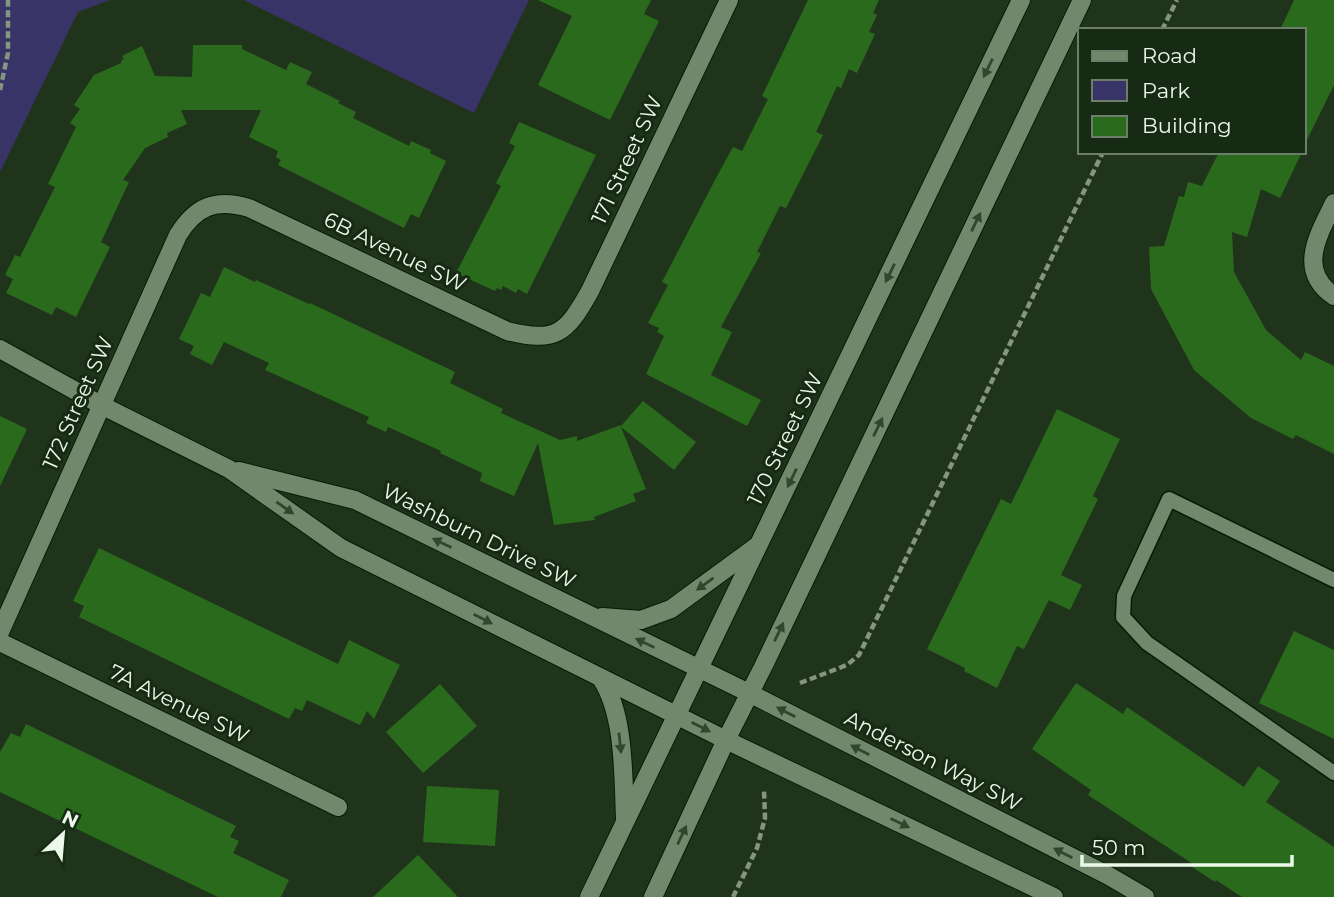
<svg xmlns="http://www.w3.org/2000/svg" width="1334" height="897" font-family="Montserrat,sans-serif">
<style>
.green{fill:#383467}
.building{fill:#2a6a1d}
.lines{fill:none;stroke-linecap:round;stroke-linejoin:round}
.lane-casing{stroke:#091b06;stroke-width:17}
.street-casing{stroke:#091b06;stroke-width:20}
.secondary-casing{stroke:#091b06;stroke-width:20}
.path{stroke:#849581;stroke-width:4.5;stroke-dasharray:7 3.5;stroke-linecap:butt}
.lane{stroke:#71886c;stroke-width:14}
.street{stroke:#71886c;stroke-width:18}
.secondary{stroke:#71886c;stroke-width:18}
.oneway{fill:#32462e}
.labels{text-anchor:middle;stroke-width:6;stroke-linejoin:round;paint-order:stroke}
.street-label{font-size:21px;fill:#ecf9ea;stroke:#172a13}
</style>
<rect width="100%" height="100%" fill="#20341c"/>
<g class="green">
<polygon points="0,0 110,0 78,12 0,172"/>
<polygon points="244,0 529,0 474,113"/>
</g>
<g class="building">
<polygon points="538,0 651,0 644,14 659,21 610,120 538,85 572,16"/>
<polygon points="808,0 879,0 873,13 877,15 869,32 875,34 857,73 849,69 841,88 837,86 816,132 823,135 786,208 780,206 757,252 761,253 721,327 732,332 711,375 761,400 747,426 646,374 664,336 657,332 659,328 648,323 668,285 662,282 716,178 733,147 742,151 768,99 762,96"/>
<polygon points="1294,0 1334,0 1334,85 1304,146 1304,30 1280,30"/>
<polygon points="193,45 242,45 242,49 286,70 290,62 312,72 306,84 340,101 338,103 356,112 353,118 409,146 411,141 431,150 430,153 446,161 419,218 411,214 404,228 278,165 281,160 276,157 278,151 249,137 261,110 181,110 187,124 167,133 168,137 145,148 123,180 129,182 101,242 110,247 76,317 56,307 52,315 6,293 13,279 5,275 15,255 20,257 55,187 48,184 76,127 70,123 80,109 74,105 94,75 121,63 121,61 124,59 122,56 142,46 155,76 192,77"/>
<polygon points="519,122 596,155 527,294 518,289 516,293 503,286 501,290 497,288 495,291 456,273 501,186 496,183 515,146 509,143"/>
<polygon points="1219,152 1302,152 1280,198 1261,189 1247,237 1232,232 1234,272 1266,330 1301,360 1305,352 1334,366 1334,454 1296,435 1293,439 1251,418 1194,370 1151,289 1149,247 1164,246 1179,196 1184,197 1188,182 1202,186"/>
<polygon points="224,267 255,282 256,280 309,304 310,303 455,372 450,383 503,409 501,413 560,440 577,436 577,441 621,425 621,426 643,401 696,442 674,470 621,427 646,489 633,494 636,501 594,517 595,520 554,525 538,443 514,496 480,481 482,473 440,453 441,451 388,427 386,432 366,423 369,417 265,370 269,363 224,342 212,365 190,354 194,346 179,339 201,293 210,297"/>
<polygon points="1057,409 1120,439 1093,496 1098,499 1061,575 1082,585 1070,610 1049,600 1024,649 1017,646 997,688 964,671 965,668 927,649 1001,499 1011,504"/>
<polygon points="0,416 27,429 0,486"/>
<polygon points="99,548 338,664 349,640 400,665 374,719 367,711 360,725 307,700 302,711 295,708 289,719 79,617 84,606 73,601"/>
<polygon points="1294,631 1334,650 1334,739 1259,703"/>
<polygon points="1076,683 1123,714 1127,707 1244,787 1258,766 1280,781 1266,802 1334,847 1334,897 1242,897 1216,880 1215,882 1192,867 1193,864 1088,795 1091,790 1032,749"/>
<polygon points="440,684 477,726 423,773 386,732"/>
<polygon points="26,724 236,826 230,837 239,841 233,853 289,880 281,897 218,897 0,792 0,752 11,733 20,737"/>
<polygon points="427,786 499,790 495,846 423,842"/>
<polygon points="418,855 458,897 373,897"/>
</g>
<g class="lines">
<defs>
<polyline id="lane" points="1334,580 1169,499 1124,596 1123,617 1147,643 1334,773"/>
<g id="street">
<path d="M1334 203C1319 234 1296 270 1334 296"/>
<path d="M0 632 178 235C196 206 216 198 249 208L507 331C556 343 566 334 590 291L729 0"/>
<polyline points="0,642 338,807"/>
</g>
<g id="secondary">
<polyline points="0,349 101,405 229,469 341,548 726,740 1054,897"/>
<polyline points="239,471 355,500 749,693 1109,876 1145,897"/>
<polyline points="602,617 641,620 671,609 757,546"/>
<path d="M601 678C625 715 623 775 625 818"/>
<polyline points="589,897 1021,0"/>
<polyline points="653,897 726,740 764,665 1082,0"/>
</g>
</defs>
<use href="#lane" class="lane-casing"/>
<use href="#street" class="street-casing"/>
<use href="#secondary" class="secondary-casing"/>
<g class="path">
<polyline points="1162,30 1177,0"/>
<polyline points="0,90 8,53 8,0"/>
<polyline points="800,683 847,665 859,655 1103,152"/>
<polyline points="733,897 757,848 765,818 764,790"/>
</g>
<use href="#lane" class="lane"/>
<use href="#street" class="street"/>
<use href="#secondary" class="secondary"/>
</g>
<defs><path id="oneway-solid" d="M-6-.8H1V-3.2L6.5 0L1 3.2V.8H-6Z" transform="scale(1.75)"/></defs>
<g class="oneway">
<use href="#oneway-solid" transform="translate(988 68) rotate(116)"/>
<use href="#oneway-solid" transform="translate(976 222) rotate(-64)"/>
<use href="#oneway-solid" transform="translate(890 273) rotate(116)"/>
<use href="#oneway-solid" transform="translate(878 427) rotate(-64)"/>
<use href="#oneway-solid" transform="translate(792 478) rotate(116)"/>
<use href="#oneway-solid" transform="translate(285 508) rotate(35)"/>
<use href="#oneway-solid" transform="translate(442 543) rotate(-154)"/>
<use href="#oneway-solid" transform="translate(705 584) rotate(144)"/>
<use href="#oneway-solid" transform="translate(483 619) rotate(27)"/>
<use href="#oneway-solid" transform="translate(779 632) rotate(-64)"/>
<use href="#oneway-solid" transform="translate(645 643) rotate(-154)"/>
<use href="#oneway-solid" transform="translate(786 712) rotate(-153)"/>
<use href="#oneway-solid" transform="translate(701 727) rotate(27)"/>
<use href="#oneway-solid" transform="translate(620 743) rotate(84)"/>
<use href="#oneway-solid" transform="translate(860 750) rotate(-153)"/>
<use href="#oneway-solid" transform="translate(900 823) rotate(26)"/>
<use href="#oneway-solid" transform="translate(682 835) rotate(-65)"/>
<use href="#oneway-solid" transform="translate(1063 853) rotate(-153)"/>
</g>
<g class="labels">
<g class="street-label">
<text transform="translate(627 160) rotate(-65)" y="7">171 Street SW</text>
<text transform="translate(395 252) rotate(26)" y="7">6B Avenue SW</text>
<text transform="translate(78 403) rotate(-66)" y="7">172 Street SW</text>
<text transform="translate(785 439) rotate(-64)" y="7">170 Street SW</text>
<text transform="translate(479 536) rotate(26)" y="7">Washburn Drive SW</text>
<text transform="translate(179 704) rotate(26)" y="7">7A Avenue SW</text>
<text transform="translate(933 761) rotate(27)" y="7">Anderson Way SW</text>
</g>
</g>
<rect x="1078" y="28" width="228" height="126" fill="#172a13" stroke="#6c7d69" stroke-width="2"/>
<rect x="1092" y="51" width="35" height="10" fill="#71886c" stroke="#6c7d69" stroke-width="2"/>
<text x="1142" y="63" font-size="21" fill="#ecf9ea">Road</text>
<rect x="1092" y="80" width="35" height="21" fill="#383467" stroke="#6c7d69" stroke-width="2"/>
<text x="1142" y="98" font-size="21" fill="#ecf9ea">Park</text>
<rect x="1092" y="116" width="35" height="21" fill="#2a6a1d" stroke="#6c7d69" stroke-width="2"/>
<text x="1142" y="133" font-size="21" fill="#ecf9ea">Building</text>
<g transform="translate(63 834) rotate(26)" stroke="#172a13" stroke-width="5" paint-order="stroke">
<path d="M0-5L12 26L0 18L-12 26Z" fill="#ecf9ea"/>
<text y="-10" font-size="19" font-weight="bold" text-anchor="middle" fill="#ecf9ea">N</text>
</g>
<path d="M1082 855v10h210v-10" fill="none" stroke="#ecf9ea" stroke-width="3.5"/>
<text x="1092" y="855" font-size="21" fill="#ecf9ea" stroke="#172a13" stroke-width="5" paint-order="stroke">50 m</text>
</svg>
